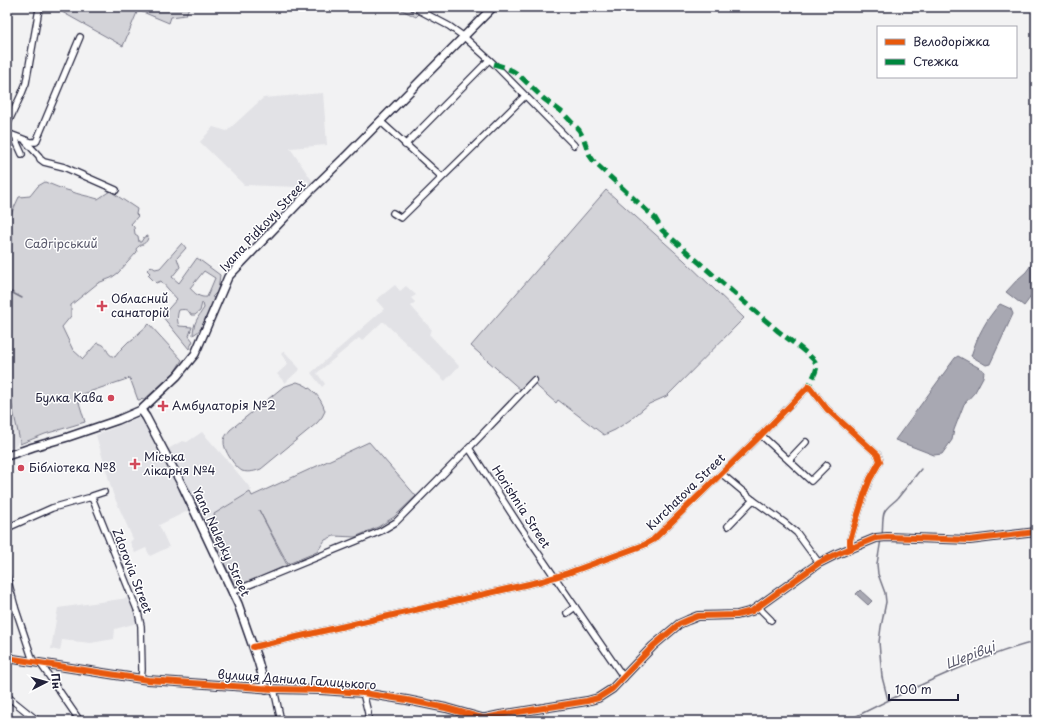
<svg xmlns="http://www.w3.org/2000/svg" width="1043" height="728" font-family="'Playpen Sans',sans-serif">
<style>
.built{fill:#e2e2e6}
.green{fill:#d3d3d8;stroke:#7a7a8a;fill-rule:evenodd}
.water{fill:#a8a8b2;stroke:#727282}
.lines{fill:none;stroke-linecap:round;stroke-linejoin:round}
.stream{stroke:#727282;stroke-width:1.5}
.minor-casing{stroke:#22223b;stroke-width:8}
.tertiary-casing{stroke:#22223b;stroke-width:10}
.minor{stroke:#fff;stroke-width:5.5}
.tertiary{stroke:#fff;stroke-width:7}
.quiet{stroke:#00873e;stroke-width:5;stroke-dasharray:10 5;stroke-linecap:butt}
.cycleway-casing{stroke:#fff;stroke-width:8}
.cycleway{stroke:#e8590c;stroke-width:6}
.poi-dot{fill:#d1495b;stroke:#fff;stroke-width:1.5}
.labels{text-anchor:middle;stroke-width:3;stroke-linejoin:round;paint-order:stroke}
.street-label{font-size:12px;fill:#22223b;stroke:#fff}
.park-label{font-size:12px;fill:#57576a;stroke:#fff}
.poi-label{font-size:12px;fill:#22223b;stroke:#fff;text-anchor:start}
.water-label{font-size:13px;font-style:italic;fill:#58586b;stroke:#fff}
</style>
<rect width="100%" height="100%" fill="#f2f2f3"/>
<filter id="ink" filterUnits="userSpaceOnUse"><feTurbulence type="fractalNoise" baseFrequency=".025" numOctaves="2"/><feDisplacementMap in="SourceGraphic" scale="8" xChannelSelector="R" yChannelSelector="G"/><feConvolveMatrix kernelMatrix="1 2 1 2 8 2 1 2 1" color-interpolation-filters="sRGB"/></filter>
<g filter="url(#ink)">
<g class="built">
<polygon points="323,93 327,145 290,148 313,182 310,184 307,180 299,187 244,185 200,142 213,127 227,131 263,98"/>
<polygon points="395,285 400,291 406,286 416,295 411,298 415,302 411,306 432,330 429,334 459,366 445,381 384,322 382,322 362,341 359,338 317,373 325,384 322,387 311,373 384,309 376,300"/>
<polygon points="284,351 300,369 285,383 277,374 288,364 281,354"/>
<polygon points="7,379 9,394 20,442 18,442 16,446 7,449"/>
<polygon points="140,417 190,510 159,525 169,547 150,556 146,548 135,553 130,542 133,539 113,494 96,435"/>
<polygon points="202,432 227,460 252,490 214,514 216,519 205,524 196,503 168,449 182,441 187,442"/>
<polygon points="128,598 135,614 137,623 115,629 114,639 91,643 62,640 60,651 51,649 58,608"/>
</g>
<g class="green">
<polygon points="53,7 189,7 186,15 171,17 169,23 138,10 123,46"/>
<polygon points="396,7 408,7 420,13 416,17"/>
<path d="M45 182C53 185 61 189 70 191 79 195 89 196 98 199L110 191 137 209 136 214 138 216 131 224 134 227 135 234 138 236 139 242H141L144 237 148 236C148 245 140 243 136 249L137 252 136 253 118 273 111 278 98 283 71 305V316L62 327 73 350 83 359 97 343C111 345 103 354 115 357L121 349 129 341H132C136 334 143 330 149 324L182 360 174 373 145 399 138 400 130 378 77 396 85 422 45 434 20 444V441L9 393 7 379V223L19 197 30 196 38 186Z"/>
<polygon points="606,190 684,260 744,318 667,396 649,404 630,420 615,430 604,435 558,400 556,403 531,381 522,391 471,346"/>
<path d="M182 243 186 248 177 258 180 267 172 277 179 283 197 258 220 275 218 291 212 297 215 298C211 311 205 329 193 335 193 324 198 317 204 308L203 303H202L200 311 195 315H191C188 309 185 309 179 310 177 315 177 321 179 326L192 327 189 336 193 341 189 349 162 316 177 299 161 281 156 283 148 275 150 273 147 270 151 266 155 269 160 268ZM204 271 215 278 207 297C200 298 195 294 190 288Z"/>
<path d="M297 382C311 386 321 397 325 411L322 417 317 423 261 469C256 471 249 473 242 471 235 467 223 450 224 441 224 437 228 433 230 430L283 387Z"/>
<polygon points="369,442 416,496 394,517 378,527 355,537 334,536 325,540 317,552 288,564 259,510 287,565 236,588 205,525 216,519 214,514 250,492 252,496"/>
</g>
<g class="water">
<polygon points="1036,258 1036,287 1030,298 1024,306 1006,292 1018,279 1026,272"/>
<path d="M1000 304 1011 309 1013 314 990 364 986 365 971 356C977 337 986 319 1000 304Z"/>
<polygon points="958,356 983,370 984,372 983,377 975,392 964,404 954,430 952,440 942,454 934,455 895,440 955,358"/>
<polygon points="860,590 872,601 868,605 856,594"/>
</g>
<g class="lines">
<g class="stream">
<polyline points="7,290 22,298"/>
<path d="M882 535C883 529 882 519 884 513 886 507 893 503 897 499 905 489 913 479 921 469"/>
<polyline points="881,539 877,564 878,574 885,593 886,602 881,627 879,642 882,677 888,700"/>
<path d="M847 721C888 700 929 680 972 663 993 655 1014 646 1036 642"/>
</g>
<defs>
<g id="minor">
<polyline points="413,7 449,26 463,36 494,64 574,145"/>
<polyline points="380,121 442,177"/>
<polyline points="7,125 22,93 26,83 39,9"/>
<polyline points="7,133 31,142 36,142 80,37"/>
<polyline points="16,137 17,143 22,154"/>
<polyline points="26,142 39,156 40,159 44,162 64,167 116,190"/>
<polyline points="405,145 489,60"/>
<polyline points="393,213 401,218 525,96"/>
<polyline points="761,435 811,481 827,465"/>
<polyline points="469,448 519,525 624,678"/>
<polyline points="789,460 806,442"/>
<polyline points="722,474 753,500 785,523 797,533 819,563"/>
<polyline points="91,498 93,500 138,612 141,626 142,670 141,679"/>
<polyline points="728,526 753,500"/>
<polyline points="7,528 52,508 88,498 91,498 92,496 104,492"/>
<polyline points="7,577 15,607 33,661"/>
<polyline points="232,592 381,531 396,522 469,448 534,380"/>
<polyline points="759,606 762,611 771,620"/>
<polyline points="7,608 15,607"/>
<polyline points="567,613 575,607"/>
<polyline points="253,647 542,581 568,573 644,545 653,540 761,435 809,386 827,409 878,455 880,461 870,479 865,492 850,540 850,545 852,548"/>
<polyline points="40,663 80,721"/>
<polyline points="274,689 281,721"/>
<polyline points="363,693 368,713 368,721"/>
<polyline points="7,696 38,721"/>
</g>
<g id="tertiary">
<polyline points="141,410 146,417 183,487 238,604 258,661 266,689"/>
<polyline points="7,456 33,447 68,437 118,420 141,410 177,376 195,354 228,277 311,190 347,155 493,7"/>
<polyline points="7,658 148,680 274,689 321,690 363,693 407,700 446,708 482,718 486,718 500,715 587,701 598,698 612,689 653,646 679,624 688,620 698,616 737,615 752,611 819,563 837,554 876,538 887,537 970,540 1036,532"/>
</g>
</defs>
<use href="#minor" class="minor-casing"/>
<use href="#tertiary" class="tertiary-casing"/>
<use href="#minor" class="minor"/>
<use href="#tertiary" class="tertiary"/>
<path class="quiet" d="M494 64 504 67 513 71 519 75 544 99 563 113 579 130 583 137 590 156 595 163 655 218 662 230C701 264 739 298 778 331 787 338 811 355 816 363 819 370 811 379 809 386"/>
<defs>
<g id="cycleway">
<polyline points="253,647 542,581 568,573 644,545 653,540 761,435 809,386 827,409 878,455 880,461 870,479 865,492 850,540 850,545 852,548"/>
<polyline points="7,658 148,680 274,689 321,690 363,693 407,700 446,708 482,718 486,718 500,715 587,701 598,698 612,689 653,646 679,624 688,620 698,616 737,615 752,611 819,563 837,554 876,538 887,537 970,540 1036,532"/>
</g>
</defs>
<use href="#cycleway" class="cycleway-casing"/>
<use href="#cycleway" class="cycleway"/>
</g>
</g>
<g class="poi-dot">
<path d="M100 300h4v4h4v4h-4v4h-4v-4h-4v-4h4z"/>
<circle cx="111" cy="398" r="4"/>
<path d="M161 400h4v4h4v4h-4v4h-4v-4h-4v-4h4z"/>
<path d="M133 458h4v4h4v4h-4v4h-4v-4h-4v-4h4z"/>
<circle cx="21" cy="468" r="4"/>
</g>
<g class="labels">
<g class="street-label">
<text transform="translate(263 226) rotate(-47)" y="4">Ivana Pidkovy Street</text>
<text transform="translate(686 492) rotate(-44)" y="4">Kurchatova Street</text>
<text transform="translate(521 507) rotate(57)" y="4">Horishnia Street</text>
<text transform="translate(221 542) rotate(65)" y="4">Yana Nalepky Street</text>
<text transform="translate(132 571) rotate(69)" y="4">Zdorovia Street</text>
<text transform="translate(297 680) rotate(4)" y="4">вулиця Данила Галицького</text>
</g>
<g class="park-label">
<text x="61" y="248">Садгірський</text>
</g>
<g class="poi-label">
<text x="111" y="303">Обласний<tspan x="111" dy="14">санаторій</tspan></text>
<text x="103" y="402" text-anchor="end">Булка Кава</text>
<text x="172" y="410">Амбулаторія №2</text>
<text x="144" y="461">Міська<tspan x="144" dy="14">лікарня №4</tspan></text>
<text x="29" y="472">Бібліотека №8</text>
</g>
<g class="water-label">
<text transform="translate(970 655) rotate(-21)" y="5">Шерівці</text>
</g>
</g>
<rect width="1043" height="728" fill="none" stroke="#fff" stroke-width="24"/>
<rect x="12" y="12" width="1019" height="704" fill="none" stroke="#22223b" stroke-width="1.5" filter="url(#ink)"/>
<rect x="877" y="26" width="140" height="52" fill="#ffffff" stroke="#a7a7b1"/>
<rect x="885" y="39" width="20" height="6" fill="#e8590c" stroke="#a7a7b1"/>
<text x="913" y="46" font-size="12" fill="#22223b">Велодоріжка</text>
<rect x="885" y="59" width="20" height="6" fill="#00873e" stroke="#a7a7b1"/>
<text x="913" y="66" font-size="12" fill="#22223b">Стежка</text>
<g transform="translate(46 682) rotate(84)" stroke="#ffffff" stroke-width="3" paint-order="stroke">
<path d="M0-3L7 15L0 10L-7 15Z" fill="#22223b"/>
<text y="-6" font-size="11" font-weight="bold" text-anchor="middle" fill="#22223b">Пн</text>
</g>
<path d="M889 694v6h69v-6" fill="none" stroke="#22223b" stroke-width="2"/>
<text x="895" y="694" font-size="12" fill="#22223b" stroke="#ffffff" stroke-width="3" paint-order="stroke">100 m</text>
</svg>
